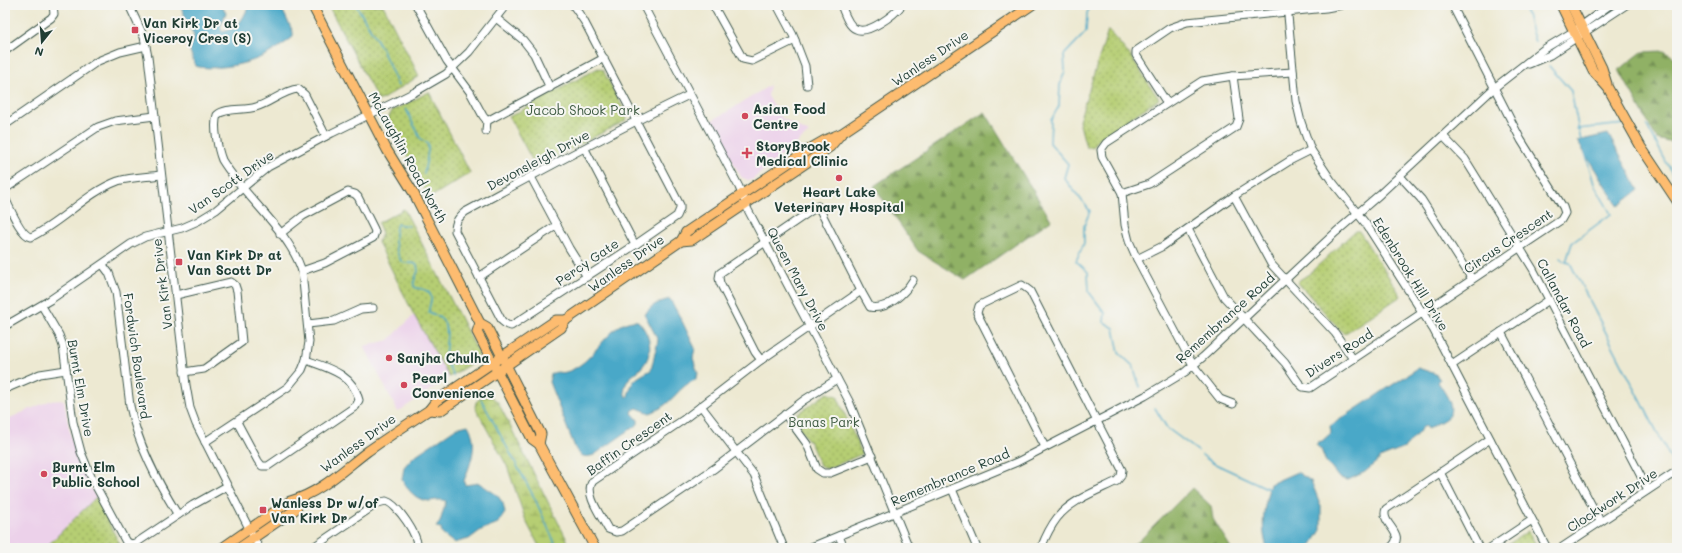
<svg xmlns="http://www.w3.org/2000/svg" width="1682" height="553" font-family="Mali,sans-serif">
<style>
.built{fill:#ecd1ea}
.forest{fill:url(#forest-firs);stroke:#58774c}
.wetland{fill:url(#wetland-marsh);stroke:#6a8654}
.park{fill:url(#park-dots);stroke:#6a8654}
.water{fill:#4aa8c8;stroke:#34727e}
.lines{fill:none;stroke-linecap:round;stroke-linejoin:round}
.stream{stroke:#4aa8c8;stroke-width:1.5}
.minor-casing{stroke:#3e574c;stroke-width:9}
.major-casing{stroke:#3e574c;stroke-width:11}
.minor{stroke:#fff;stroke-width:7}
.major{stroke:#fdbc70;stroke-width:9}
.poi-dot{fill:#d1495b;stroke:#f6f6f2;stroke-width:1.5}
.labels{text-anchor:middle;stroke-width:4;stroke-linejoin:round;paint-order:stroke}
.poi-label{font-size:13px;font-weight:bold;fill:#1f3d34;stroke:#f6f6f2;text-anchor:start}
.street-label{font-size:13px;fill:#1f3d34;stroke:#f6f6f2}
.park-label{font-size:13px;fill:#3d5a41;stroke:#f6f6f2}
</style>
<defs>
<pattern id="forest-firs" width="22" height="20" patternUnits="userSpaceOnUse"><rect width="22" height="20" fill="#90b165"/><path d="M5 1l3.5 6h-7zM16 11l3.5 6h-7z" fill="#759154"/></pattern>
<pattern id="wetland-marsh" width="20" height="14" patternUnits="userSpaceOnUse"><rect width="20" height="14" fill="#b6ce73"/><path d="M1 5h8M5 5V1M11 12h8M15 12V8" fill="none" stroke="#93a85f"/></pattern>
<pattern id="park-dots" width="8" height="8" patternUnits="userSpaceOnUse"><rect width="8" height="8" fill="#b6ce73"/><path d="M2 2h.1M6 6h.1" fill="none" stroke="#93a85f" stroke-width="1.8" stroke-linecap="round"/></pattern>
</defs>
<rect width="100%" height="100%" fill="#f6f6f2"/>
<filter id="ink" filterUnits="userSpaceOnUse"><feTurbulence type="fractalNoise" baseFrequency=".025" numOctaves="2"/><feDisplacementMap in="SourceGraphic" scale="8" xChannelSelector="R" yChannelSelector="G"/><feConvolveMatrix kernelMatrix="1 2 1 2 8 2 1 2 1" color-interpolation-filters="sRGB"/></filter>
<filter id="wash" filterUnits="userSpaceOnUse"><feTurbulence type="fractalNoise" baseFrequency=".012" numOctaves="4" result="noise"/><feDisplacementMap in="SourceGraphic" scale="16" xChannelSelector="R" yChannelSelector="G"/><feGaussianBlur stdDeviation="0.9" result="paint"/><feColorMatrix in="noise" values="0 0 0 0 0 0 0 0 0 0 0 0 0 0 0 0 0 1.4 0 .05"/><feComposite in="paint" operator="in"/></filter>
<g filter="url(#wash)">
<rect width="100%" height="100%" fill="#ede9d2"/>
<g class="built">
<polygon points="770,85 768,96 782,118 809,133 752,180 748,180 741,177 711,121 732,109"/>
<polygon points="414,315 449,377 398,412 364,346 389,340"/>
<polygon points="64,400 69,428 74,448 85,477 96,497 45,548 5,548 5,420 49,401"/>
</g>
<g class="forest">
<polygon points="1664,51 1677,59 1677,144 1657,139 1619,70 1642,52"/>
<polygon points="985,112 1051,220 965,280 918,251 874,186"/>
<polygon points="1192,488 1211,506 1213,519 1231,548 1124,548 1138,542"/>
</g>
<polygon class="wetland" points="483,396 492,397 498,402 571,548 540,548 526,521 507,466 475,407 476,402"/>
<g class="park">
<polygon points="328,5 383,5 419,76 381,100 378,100"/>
<polygon points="1108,30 1132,58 1159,99 1099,139 1093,147 1086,147 1079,121"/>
<polygon points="598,68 603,70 627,116 625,121 536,167 509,117"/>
<polygon points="429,92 470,173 429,198 388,119 392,111"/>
<polygon points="404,209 479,354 477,360 449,377 414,315 378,242 382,233 378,223"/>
<polygon points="1355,231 1359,231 1401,296 1344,334 1298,283 1298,281 1309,274"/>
<polygon points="827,393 837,396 862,454 827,469 820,466 811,444 792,418"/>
<polygon points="96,497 120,545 124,548 45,548"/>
<polygon points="1528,531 1538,548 1503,548"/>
</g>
<g class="water">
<path d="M180 5H221L226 13 220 27 222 32C239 28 243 19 249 5H280L293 32V37C283 45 271 53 259 58 244 65 210 71 195 66L190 51 194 36Z"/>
<polygon points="1608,134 1639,190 1618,206 1577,141"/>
<path d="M670 299 681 319 695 348 693 358 698 374 695 380C676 388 673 405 650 413L637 408 633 410 632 413 638 420V424L594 455C585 458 582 457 576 450L549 382 551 374C558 370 560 374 566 372 570 371 576 368 580 365 598 353 614 318 638 321 650 334 655 352 642 367 638 372 630 376 627 382 624 387 624 392 626 397L628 396C633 378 635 379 651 370L658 340 645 315C650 305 659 302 670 299Z"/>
<path d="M1418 368 1436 374 1440 380 1438 382C1444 392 1459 410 1445 419 1439 423 1433 425 1428 429L1426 426 1423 427 1405 448 1382 457 1365 472 1348 480 1339 478 1325 460 1321 449 1316 445 1318 442 1322 441 1331 433 1330 426Z"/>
<path d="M468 425C479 444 471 462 464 481L465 485 479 483 497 495 503 503 505 513 498 523 481 530 469 539 454 543 442 534 441 528 436 527 440 522 446 501C440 499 436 500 430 501 416 501 408 490 402 480L404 467 413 457 456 428Z"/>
<path d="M1297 472 1311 481 1321 506V530L1311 546 1306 548H1267C1260 524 1264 508 1270 484Z"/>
</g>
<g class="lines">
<g class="stream">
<polyline points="356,5 381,47 398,86"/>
<polyline points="1091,5 1087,13 1086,32 1064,55 1065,71 1060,85 1059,106 1051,120 1050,143 1068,164 1064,178 1090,211 1084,226 1084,243 1076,261 1088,272 1089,292 1105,313 1104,322 1114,328 1119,353 1133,366 1140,387"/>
<polyline points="1524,5 1535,42"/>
<polyline points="1549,66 1571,91 1581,141"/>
<path d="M406 109 420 138 428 144C429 154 425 164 424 174"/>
<polyline points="1647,126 1677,182"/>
<polyline points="1577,129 1625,124"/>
<path d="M409 226 397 224C393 236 395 250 401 261 406 265 412 261 417 265L418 271C406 298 422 282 430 294 434 300 428 305 429 312L439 317 444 322 447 334 445 358 453 376"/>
<polyline points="1560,258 1566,262 1570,263 1673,463"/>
<polyline points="1566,262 1572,243 1611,214 1594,184 1585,152"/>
<polyline points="481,399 535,499 557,548"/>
<polyline points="1155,408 1167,428 1198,451"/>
<polyline points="1202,455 1211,462 1269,489"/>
</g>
</g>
</g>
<g filter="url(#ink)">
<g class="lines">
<defs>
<g id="minor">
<polyline points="129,5 144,37 148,57 186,385 190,408 196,424 259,548"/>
<polyline points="416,5 447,61 470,92 483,116 487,121 604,58"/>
<polyline points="573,5 584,21 680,205 680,209 677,216 635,245"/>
<polyline points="643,5 739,187 748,210 849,401 909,548"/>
<polyline points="713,5 743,59 752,61 795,40"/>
<polyline points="777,5 793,35 805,66 807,85"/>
<path d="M841 5C844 12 848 26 856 29 868 35 894 15 902 5"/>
<polyline points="1287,5 1296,101 1301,122 1311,150 1331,180 1366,224 1433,329 1547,548"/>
<polyline points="496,18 523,40 534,54 550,88"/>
<polyline points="5,51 51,18 54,14 53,5"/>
<polyline points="1529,64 1550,55 1626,5"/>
<polyline points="1167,103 1136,55 1136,51 1170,28 1187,22 1326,8 1342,5"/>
<polyline points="5,125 98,61 120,52 146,46"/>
<polyline points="486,131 487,121"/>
<polyline points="1443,136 1465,159 1533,269 1648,490"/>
<path d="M585 149 635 245 511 326 507 325 502 321 455 231C455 222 458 218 465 212 539 172 613 131 689 95"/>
<polyline points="1400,176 1421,199 1472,279"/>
<polyline points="531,177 569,248 587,277"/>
<polyline points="5,189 98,127 115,121 155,116"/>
<polyline points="1122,193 1149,184 1236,127 1239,119 1233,76"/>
<polyline points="1234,196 1271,264 1335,333 1353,359"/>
<path d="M5 198C10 208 21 236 31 237 62 222 86 193 118 181 132 177 147 177 161 175"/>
<polyline points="1188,229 1224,297 1285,363 1299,383 1303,387 1310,388 1561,220 1565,213 1563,207 1521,140 1452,5"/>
<polyline points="280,234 303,216 348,192 355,194 358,197 374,229 375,232 373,238 325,263 302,271"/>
<polyline points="1137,259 1163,246 1234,196 1291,160 1311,150"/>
<path d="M103 265 109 273 116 292 130 406C138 445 157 481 178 515"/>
<polyline points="479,277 557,225"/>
<polyline points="176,295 231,282 235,285 237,291 242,342 204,369 184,372"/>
<polyline points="42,306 59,335 63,346 73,422 81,452 92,479 126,542 133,544 139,541 193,505 227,486"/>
<polyline points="308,324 334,321 361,309 373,308"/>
<polyline points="5,326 50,300 131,244 145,237 182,228 198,221 216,210 268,167 332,133 415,92 446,74 469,52 506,5"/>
<polyline points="1501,332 1600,521"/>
<path d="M761 360 755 352 720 283 719 278 720 273 818 206 861 291 870 307C887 311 905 293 913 280"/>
<polyline points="1452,365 1549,300"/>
<path d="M837 379 804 400 715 468 622 531 616 532 608 529C602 517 583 493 593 481L683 420 761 360 861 291"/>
<polyline points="5,389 40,374 66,370"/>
<polyline points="1233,404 1220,399 1193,365 1137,259 1129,241 1125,225 1122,193 1102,157 1101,150 1106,143 1202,81 1233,76 1293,72"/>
<polyline points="701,406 754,475 784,548"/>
<polyline points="785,414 807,444 817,469 823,473 830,473 872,456"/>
<path d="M237 422 258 461 262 466H268L356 406 359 400C353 374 328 368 306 360"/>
<path d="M205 442 288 387 302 370 306 360 309 342 302 271C288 229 245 198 222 160 218 150 213 126 217 115 226 107 244 111 256 107 270 103 284 90 298 89L305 95 326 136"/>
<polyline points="1440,472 1479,548"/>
<polyline points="952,489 977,548"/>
<polyline points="839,536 844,548"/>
<path d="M312 548 378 503 386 501C397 504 420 537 417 548"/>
<polyline points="809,548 1017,462 1145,396 1185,372 1203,357 1336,232 1380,194 1494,88 1544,49 1574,31 1610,5"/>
<path d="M1041 548C1045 538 1050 527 1057 518 1071 500 1097 491 1117 481L1121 476 1122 470 1030 291 1022 285 982 304 979 306 977 313 1045 447"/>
<path d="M1390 548C1409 534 1379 524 1386 509L1490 439"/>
<polyline points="1490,548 1532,520"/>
<polyline points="1561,548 1677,471"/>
</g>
<g id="major">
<polyline points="312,5 387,150 413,192 480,323 487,327 541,434 539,444"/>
<polyline points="1561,5 1593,71 1608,88 1641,147 1677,201"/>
<polyline points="1571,5 1602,68 1607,84"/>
<polyline points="681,241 692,240 830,147 841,134"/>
<polyline points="480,323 477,332 532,439 539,444 595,548"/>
<polyline points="429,410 440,411 561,328 566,320 681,241 686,232 811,148 825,140 842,133 1032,5"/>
<path d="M222 548 290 501C319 494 344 469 368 451 388 437 409 423 429 410L436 401 556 320H566"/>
<polyline points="239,548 296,509 302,498"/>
</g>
</defs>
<use href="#minor" class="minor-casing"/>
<use href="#major" class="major-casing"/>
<use href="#minor" class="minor"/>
<use href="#major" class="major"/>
</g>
</g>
<g class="poi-dot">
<rect x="131" y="26" width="8" height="8" rx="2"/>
<circle cx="745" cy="116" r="4"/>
<path d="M745 147h4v4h4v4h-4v4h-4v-4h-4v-4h4z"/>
<circle cx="839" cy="178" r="4"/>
<rect x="175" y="258" width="8" height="8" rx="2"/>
<circle cx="389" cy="358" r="4"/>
<circle cx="404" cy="385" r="4"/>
<circle cx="44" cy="474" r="4"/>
<rect x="259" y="506" width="8" height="8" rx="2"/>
</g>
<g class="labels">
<g class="poi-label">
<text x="143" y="28">Van Kirk Dr at<tspan x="143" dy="15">Viceroy Cres (S)</tspan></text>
<text x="753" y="114">Asian Food<tspan x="753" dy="15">Centre</tspan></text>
<text x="756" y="151">StoryBrook<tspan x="756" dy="15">Medical Clinic</tspan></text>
<text x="839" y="197" text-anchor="middle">Heart Lake<tspan x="839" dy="15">Veterinary Hospital</tspan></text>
<text x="187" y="260">Van Kirk Dr at<tspan x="187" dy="15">Van Scott Dr</tspan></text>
<text x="397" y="363">Sanjha Chulha</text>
<text x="412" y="383">Pearl<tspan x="412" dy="15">Convenience</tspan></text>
<text x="52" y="472">Burnt Elm<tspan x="52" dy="15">Public School</tspan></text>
<text x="271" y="508">Wanless Dr w/of<tspan x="271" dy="15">Van Kirk Dr</tspan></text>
</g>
<g class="street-label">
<text transform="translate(930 58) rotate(-34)" y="5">Wanless Drive</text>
<text transform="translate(408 157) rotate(61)" y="5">McLaughlin Road North</text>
<text transform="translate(538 160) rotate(-28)" y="5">Devonsleigh Drive</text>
<text transform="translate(231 182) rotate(-35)" y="5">Van Scott Drive</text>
<text transform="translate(1508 241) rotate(-34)" y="5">Circus Crescent</text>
<text transform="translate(587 262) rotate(-34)" y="5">Percy Gate</text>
<text transform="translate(626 263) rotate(-35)" y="5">Wanless Drive</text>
<text transform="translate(1411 274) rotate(58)" y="5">Edenbrook Hill Drive</text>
<text transform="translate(798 279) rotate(62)" y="5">Queen Mary Drive</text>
<text transform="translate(162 284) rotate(-97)" y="5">Van Kirk Drive</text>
<text transform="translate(1564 303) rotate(62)" y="5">Callandar Road</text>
<text transform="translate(1225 318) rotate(-42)" y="5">Remembrance Road</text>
<text transform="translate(1339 353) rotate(-33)" y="5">Divers Road</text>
<text transform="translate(137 356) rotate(82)" y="5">Fordwich Boulevard</text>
<text transform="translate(81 388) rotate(80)" y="5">Burnt Elm Drive</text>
<text transform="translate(358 443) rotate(-36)" y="5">Wanless Drive</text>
<text transform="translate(629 443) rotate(-35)" y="5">Baffin Crescent</text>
<text transform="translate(950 477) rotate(-23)" y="5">Remembrance Road</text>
<text transform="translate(1612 500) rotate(-33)" y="5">Clockwork Drive</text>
</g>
<g class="park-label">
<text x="583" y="115">Jacob Shook Park</text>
<text x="824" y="427">Banas Park</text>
</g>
</g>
<rect width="1682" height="553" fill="none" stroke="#f6f6f2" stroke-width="20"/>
<g transform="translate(42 42) rotate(197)" stroke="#f6f6f2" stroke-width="3" paint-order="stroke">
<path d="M0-3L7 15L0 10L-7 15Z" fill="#1f3d34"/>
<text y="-6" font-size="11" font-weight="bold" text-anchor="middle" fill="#1f3d34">N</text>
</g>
</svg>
